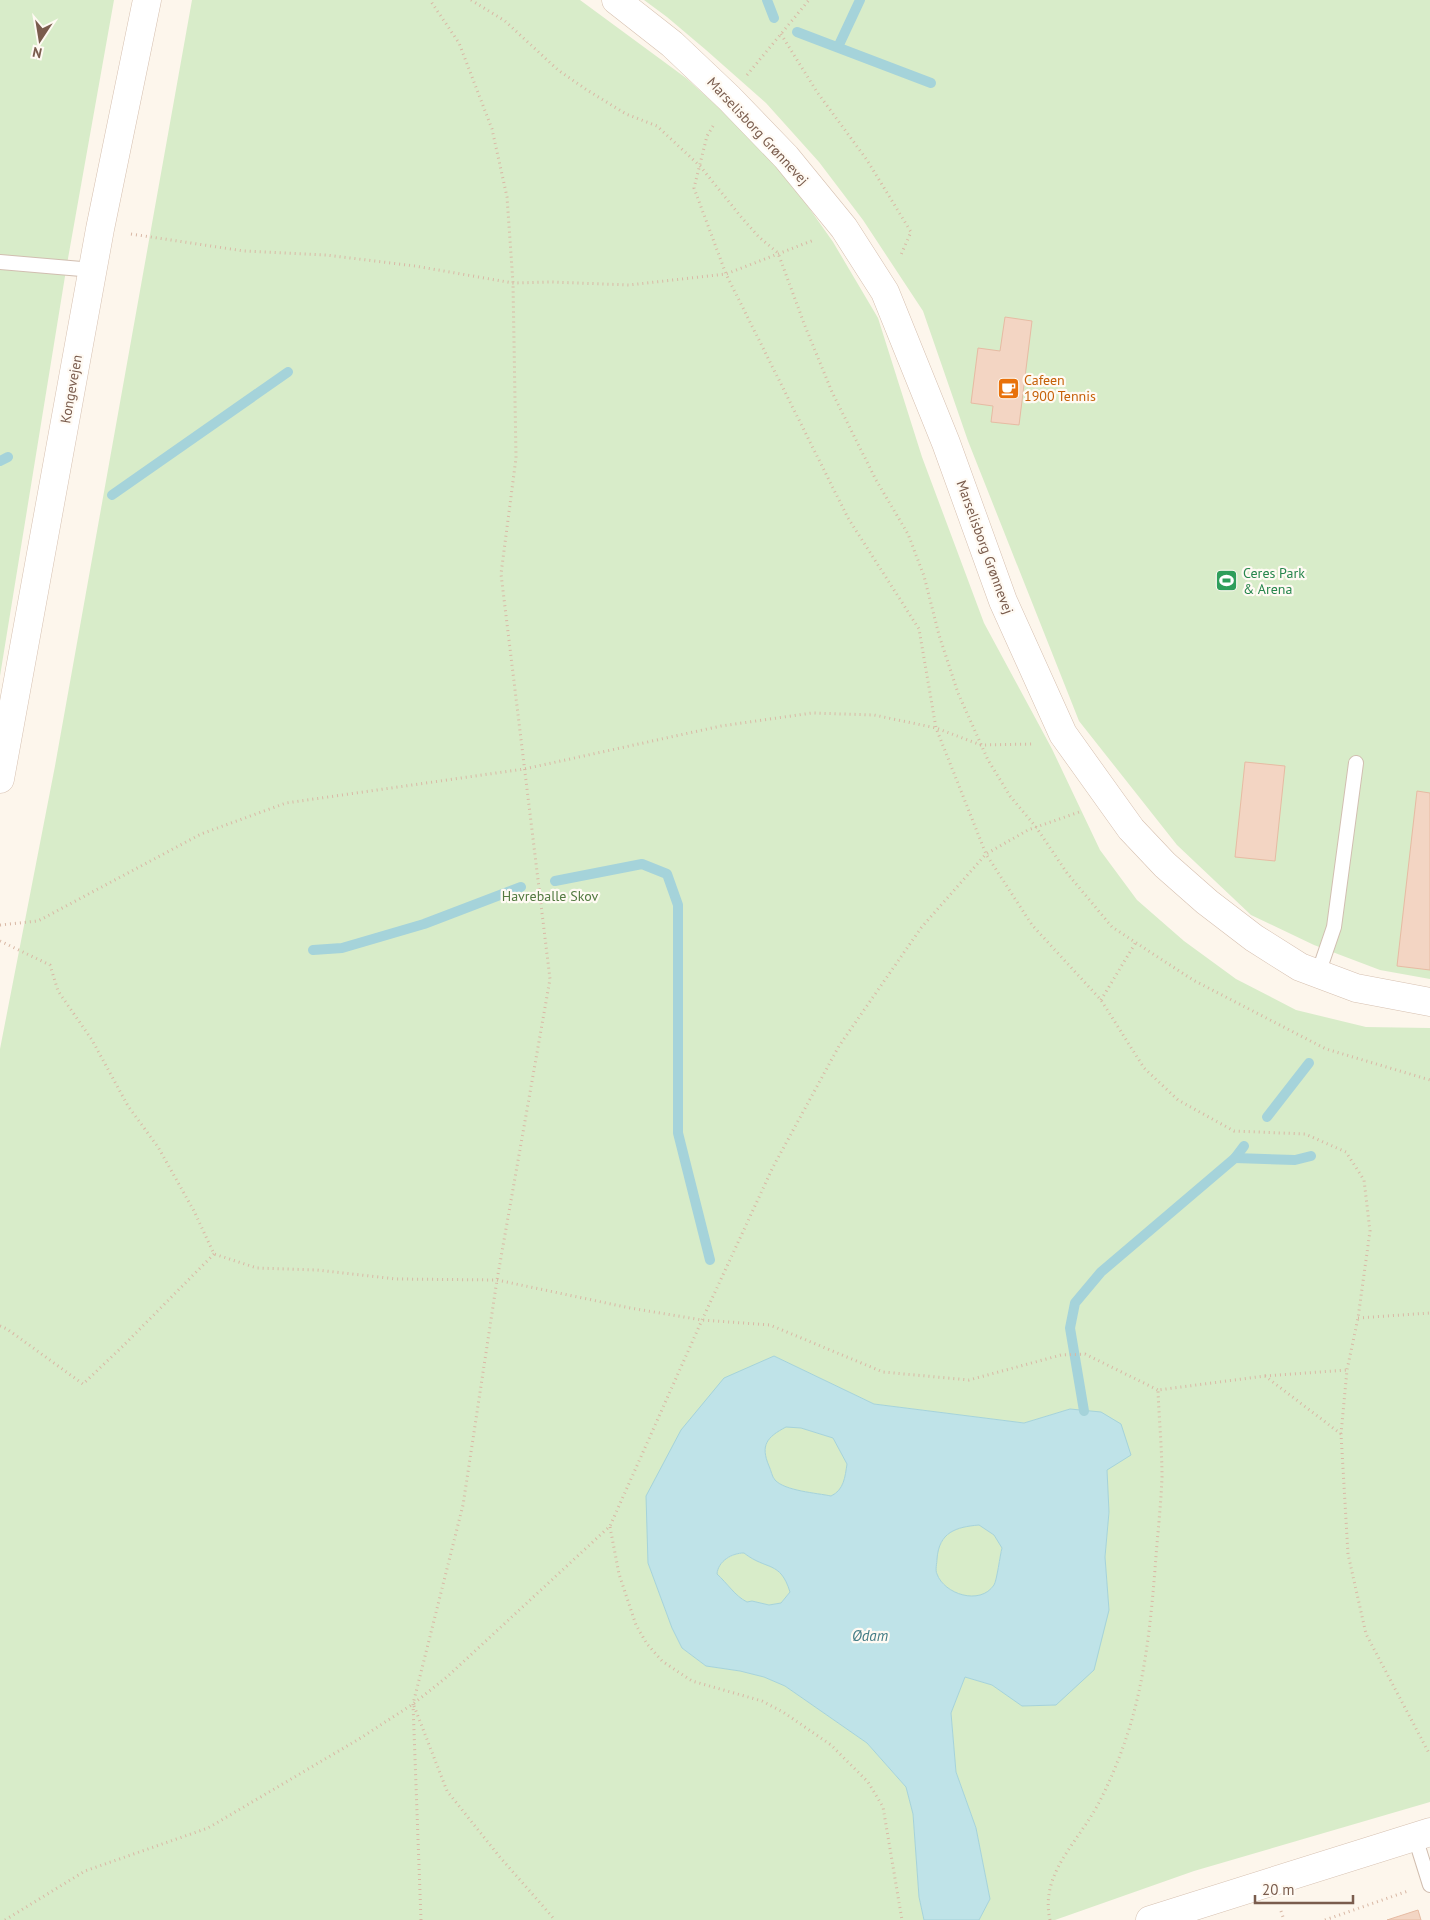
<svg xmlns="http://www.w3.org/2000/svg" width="1430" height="1920" font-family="'PT Sans',sans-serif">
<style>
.green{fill:#d8ecc9}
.water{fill:#bfe3e8;stroke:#a5d3da;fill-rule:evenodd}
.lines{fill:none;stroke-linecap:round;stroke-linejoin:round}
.stream{stroke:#a5d3da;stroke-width:10}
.building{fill:#f3d5c3;stroke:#e6bba3}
.lane-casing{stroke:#d1beb0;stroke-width:16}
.secondary-casing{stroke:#d6c0b0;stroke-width:29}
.path{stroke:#d9b8a5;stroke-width:3;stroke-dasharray:1 4;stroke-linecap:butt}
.lane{stroke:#fff;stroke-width:14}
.secondary{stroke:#fff;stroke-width:28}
.labels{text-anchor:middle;stroke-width:4.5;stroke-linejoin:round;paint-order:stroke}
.street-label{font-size:14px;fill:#7a5c4d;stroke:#fffaf3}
.food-label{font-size:14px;fill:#c56008;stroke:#fffaf3;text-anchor:start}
.leisure-label{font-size:14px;fill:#27864d;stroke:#fffaf3;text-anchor:start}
.park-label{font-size:14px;fill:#537a41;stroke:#fffaf3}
.water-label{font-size:15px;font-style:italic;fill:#437c86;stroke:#fffaf3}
</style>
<rect width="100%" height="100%" fill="#fdf6ec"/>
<g class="green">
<polygon points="0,0 114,0 67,264 0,676"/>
<polygon points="192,0 580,0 686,78 742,129 793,185 833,242 878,318 922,457 984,623 1052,749 1100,850 1137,900 1184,941 1236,979 1296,1010 1366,1027 1430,1028 1430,1802 1194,1871 1055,1920 979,1920 990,1899 976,1828 956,1772 951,1713 965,1677 992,1685 1023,1706 1056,1705 1109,1610 1105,1557 1109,1512 1107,1470 1084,1411 1070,1409 1024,1423 874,1404 774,1356 648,1563 672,1628 682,1648 706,1666 740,1671 764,1677 785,1686 867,1743 906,1787 913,1814 919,1897 924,1920 0,1920 0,1049 55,766"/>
<polygon points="644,0 1430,0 1430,979 1380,970 1314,945 1251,915 1177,845 1079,721 968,441 923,311 863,220 819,162 766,103 706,50 667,17"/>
<path d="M787 1426 801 1428 833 1438 847 1464C845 1477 844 1490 831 1496 817 1493 785 1491 775 1480 772 1477 771 1470 769 1466 760 1445 767 1437 787 1426Z"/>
<path d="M979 1525 994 1535 1002 1547C1000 1555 997 1580 994 1585 980 1607 944 1594 937 1574 935 1570 937 1563 937 1559 939 1532 956 1527 979 1525Z"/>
<path d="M744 1553C767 1571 780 1560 790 1592L781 1603 769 1605 752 1601 747 1602C735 1596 727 1583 717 1574 718 1560 732 1554 744 1553Z"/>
</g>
<path class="water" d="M774 1356 874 1404 1024 1423 1070 1409 1101 1412 1121 1424 1131 1455 1107 1470 1109 1512 1105 1557 1109 1610 1094 1670 1056 1705 1022 1706 992 1685 965 1677 951 1713 956 1772 976 1828 990 1899 979 1920H924L919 1897 913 1814 906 1787 867 1743 785 1686 764 1677 740 1671 706 1666 682 1648 672 1628 648 1563 646 1496 681 1430 724 1378ZM786 1427 801 1428 833 1438 847 1464C845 1477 844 1490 831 1496 817 1493 785 1491 775 1480 772 1477 771 1470 769 1466 760 1445 767 1437 786 1427ZM979 1525 994 1535 1002 1548C1000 1555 997 1580 994 1585 980 1606 944 1594 937 1574 935 1570 937 1563 937 1559 939 1532 956 1527 979 1525ZM744 1553C767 1571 780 1560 790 1592L781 1603 769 1605 752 1601 747 1602C735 1596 727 1583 717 1574 718 1561 732 1553 744 1553Z"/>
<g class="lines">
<g class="stream">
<polyline points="767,0 774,18"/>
<polyline points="797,32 931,83"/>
<polyline points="838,47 860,0"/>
<polyline points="0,461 8,457"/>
<polyline points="112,495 288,372"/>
<polyline points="555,881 642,864 667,874 678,905 678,1133 710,1260"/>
<polyline points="313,950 342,948 424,924 521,887"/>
<polyline points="1267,1117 1309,1063"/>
<polyline points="1235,1158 1295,1160 1311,1156"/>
<polyline points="1084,1411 1070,1328 1075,1303 1101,1272 1235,1158 1244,1146"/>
</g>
</g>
<g class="building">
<polygon points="1005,317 1032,321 1019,425 991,422 993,406 971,403 978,348 1000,351"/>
<polygon points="1245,762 1285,766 1275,861 1235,857"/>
<polygon points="1417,791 1430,793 1430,970 1397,966"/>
<polygon points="1418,1910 1421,1920 1387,1920"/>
</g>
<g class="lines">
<defs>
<g id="lane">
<polyline points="0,262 93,270"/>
<polyline points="1318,974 1334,927 1356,763"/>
<polyline points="1415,1837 1430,1885"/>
</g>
<g id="secondary">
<polyline points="616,0 672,44 729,98 786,157 844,228 885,292 946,443 1003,601 1063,734 1131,829 1165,865 1207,902 1254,938 1300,967 1356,988 1430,1002"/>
<polyline points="0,779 100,229 147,0"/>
<polyline points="1150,1920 1430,1832"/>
</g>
</defs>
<use href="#lane" class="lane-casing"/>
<use href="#secondary" class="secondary-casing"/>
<g class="path">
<polyline points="471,0 505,21 558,70 587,90 626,114 657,126 700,166 742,218 759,237 778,253 805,326 832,392 876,480 908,534 924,576 939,635 958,693 988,760 1010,796 1036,827 1067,873 1112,927 1193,980 1326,1049 1430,1080"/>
<polyline points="781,34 817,92 867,160 911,232 900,257"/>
<polyline points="747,75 809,0"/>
<polyline points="713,126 707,136 694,188 726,274 848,518 919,629 936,728 986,854 1032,925 1101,1000 1144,1068 1178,1100 1234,1131 1305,1134 1346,1152 1364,1180 1370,1231 1358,1318 1347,1370 1341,1434 1348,1554 1366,1634 1430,1755"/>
<polyline points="131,234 244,251 326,255 415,266 513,283 552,282 629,285 726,274 814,240"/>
<polyline points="0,925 38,921 201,834 286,803 524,769 721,726 812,713 874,715 936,728 981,745 1034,744"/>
<polyline points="0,941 50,965 58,991 92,1040 128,1106 158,1147 194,1211 214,1254 257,1268 317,1270 396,1279 497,1280 630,1308 702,1320 770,1325 883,1372 969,1380 1061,1355 1085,1354 1158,1390"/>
<polyline points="1101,1000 1136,942"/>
<polyline points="1358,1318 1430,1313"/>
<polyline points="0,1326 7,1329 83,1384 122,1347 214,1254"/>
<polyline points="1265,1376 1347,1370"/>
<polyline points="610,1527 619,1574 636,1625 647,1644 662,1661 692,1681 762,1701 783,1712 831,1745 868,1782 883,1807 902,1920"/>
<polyline points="414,1706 447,1791 499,1856 555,1920"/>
<polyline points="1281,1911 1284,1920"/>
<polyline points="5,1920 85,1871 208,1828 359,1739 413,1704 448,1676 610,1526 702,1320 773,1167 839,1046 921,928 986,854 1028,830 1082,811"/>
<polyline points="421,1920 413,1704 463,1505 497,1280 550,979 501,574 516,458 513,283 507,197 492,129 459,43 430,0"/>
<path d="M1050 1920C1041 1880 1068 1852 1088 1821 1102 1800 1113 1774 1122 1750 1145 1688 1151 1622 1156 1556 1158 1530 1161 1504 1162 1477 1162 1448 1159 1419 1158 1390L1265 1376 1341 1434"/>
<polyline points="1325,1920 1408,1891"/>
</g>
<use href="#lane" class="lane"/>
<use href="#secondary" class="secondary"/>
</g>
<defs>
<symbol id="cafe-square" viewBox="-11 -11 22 22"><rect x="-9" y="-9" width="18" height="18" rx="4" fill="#e8710a" stroke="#fffaf3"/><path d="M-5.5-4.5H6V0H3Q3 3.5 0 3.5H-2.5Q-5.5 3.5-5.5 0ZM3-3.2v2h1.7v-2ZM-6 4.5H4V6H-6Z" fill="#fff"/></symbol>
<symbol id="stadium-square" viewBox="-11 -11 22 22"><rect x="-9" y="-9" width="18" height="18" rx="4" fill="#2e9e5b" stroke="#fffaf3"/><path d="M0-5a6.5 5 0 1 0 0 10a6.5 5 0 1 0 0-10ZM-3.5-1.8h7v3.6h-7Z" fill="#fff"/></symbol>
</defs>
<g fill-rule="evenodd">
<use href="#cafe-square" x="996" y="376" width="25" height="25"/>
<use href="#stadium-square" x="1214" y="568" width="25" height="25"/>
</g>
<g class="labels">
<g class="street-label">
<text transform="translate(758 131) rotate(47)" y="5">Marselisborg Grønnevej</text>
<text transform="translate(71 389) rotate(-80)" y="5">Kongevejen</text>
<text transform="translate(985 547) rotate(70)" y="5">Marselisborg Grønnevej</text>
</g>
<g class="food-label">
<text x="1024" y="385">Cafeen<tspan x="1024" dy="16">1900 Tennis</tspan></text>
</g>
<g class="leisure-label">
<text x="1243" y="578">Ceres Park<tspan x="1243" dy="16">&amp; Arena</tspan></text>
</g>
<g class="park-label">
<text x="550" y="901">Havreballe Skov</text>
</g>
<g class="water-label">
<text x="870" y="1641">Ødam</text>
</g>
</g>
<g transform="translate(40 40) rotate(192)" stroke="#fffaf3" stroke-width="4" paint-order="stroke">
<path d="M0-4L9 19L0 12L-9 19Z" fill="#7a5c4d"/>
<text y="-8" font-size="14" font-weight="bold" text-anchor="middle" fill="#7a5c4d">N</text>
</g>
<path d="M1255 1895v8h98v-8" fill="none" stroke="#7a5c4d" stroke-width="2.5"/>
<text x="1262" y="1895" font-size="15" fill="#7a5c4d" stroke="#fffaf3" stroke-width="4" paint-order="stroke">20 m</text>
</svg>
